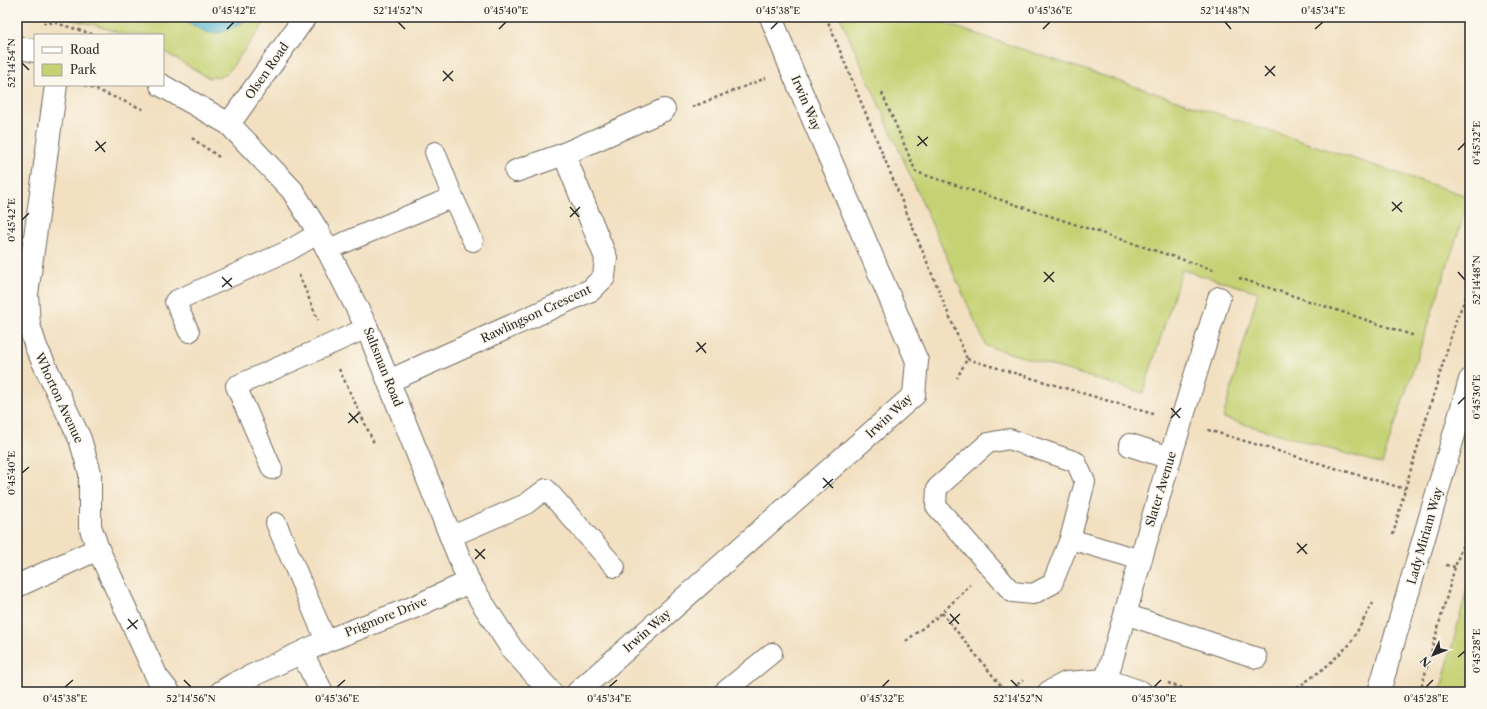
<svg xmlns="http://www.w3.org/2000/svg" width="1487" height="709" font-family="'Libre Caslon Text',serif">
<style>
.green{fill:#c5d273;stroke:#787e4f}
.water{fill:#52b6d1;stroke:#3e707e}
.lines{fill:none;stroke-linecap:round;stroke-linejoin:round}
.service-casing{stroke:#716a60;stroke-width:22}
.minor-casing{stroke:#716a60;stroke-width:24}
.tertiary-casing{stroke:#716a60;stroke-width:24}
.path{stroke:#716a60;stroke-width:2.5;stroke-dasharray:3 3;stroke-linecap:butt}
.service{stroke:#fff;stroke-width:20}
.minor{stroke:#fff;stroke-width:22}
.tertiary{stroke:#fff;stroke-width:22}
.ticks{fill:none;stroke:#2b2b2b;stroke-width:1.5}
.labels{text-anchor:middle;stroke-width:3;stroke-linejoin:round;paint-order:stroke}
.street-label{font-size:12px;fill:#2b2b2b;stroke:#fbf7ec}
.neatline{fill:none;stroke:#2b2b2b;stroke-width:1.5}
.ticks-label{font-size:10px;text-anchor:middle;fill:#2b2b2b}
</style>
<rect width="100%" height="100%" fill="#fbf7ec"/>
<filter id="ink" filterUnits="userSpaceOnUse"><feTurbulence type="fractalNoise" baseFrequency=".025" numOctaves="2"/><feDisplacementMap in="SourceGraphic" scale="8" xChannelSelector="R" yChannelSelector="G"/><feConvolveMatrix kernelMatrix="1 2 1 2 8 2 1 2 1" color-interpolation-filters="sRGB"/></filter>
<filter id="wash" filterUnits="userSpaceOnUse"><feTurbulence type="fractalNoise" baseFrequency=".012" numOctaves="4" result="noise"/><feDisplacementMap in="SourceGraphic" scale="16" xChannelSelector="R" yChannelSelector="G"/><feGaussianBlur stdDeviation="0.9" result="paint"/><feColorMatrix in="noise" values="0 0 0 0 0 0 0 0 0 0 0 0 0 0 0 0 0 1.4 0 .05"/><feComposite in="paint" operator="in"/></filter>
<g filter="url(#wash)">
<rect width="100%" height="100%" fill="#f2e0c1"/>
<g class="green">
<polygon points="58,17 269,17 226,75 209,78 163,51 163,35 126,35 95,25"/>
<polygon points="840,17 925,17 1470,197 1382,464 1223,418 1258,292 1182,270 1143,393 986,346"/>
<polygon points="1470,577 1470,692 1440,692"/>
</g>
<path class="water" d="M179 17H249C241 25 219 37 206 32 197 28 188 22 179 17Z"/>
</g>
<g filter="url(#ink)">
<g class="lines">
<defs>
<g id="service">
<polyline points="435,152 453,197 473,241"/>
<polyline points="329,249 453,197"/>
<polyline points="189,332 175,301 288,251 319,233"/>
<polyline points="272,469 236,386 367,328"/>
<polyline points="276,523 326,641"/>
<polyline points="450,537 526,504 546,489 615,567"/>
<polyline points="1070,539 1052,584 1033,594 1012,592 936,506 937,488 988,443 1009,439 1076,462 1085,482 1070,539 1141,560"/>
<polyline points="1125,614 1257,658"/>
<polyline points="724,692 772,653"/>
</g>
<g id="minor">
<polyline points="17,47 35,51"/>
<polyline points="56,85 27,294 29,325 36,347 80,439 90,473 90,526 98,549 157,677 169,692"/>
<polyline points="161,85 229,124 292,190 319,233 367,328 469,582 512,649 551,692"/>
<polyline points="229,124 305,17"/>
<polyline points="516,171 564,154 664,110"/>
<polyline points="389,381 591,290 604,277 606,258 564,154"/>
<polyline points="1130,445 1170,458"/>
<polyline points="17,586 98,549"/>
<polyline points="302,653 322,692"/>
<polyline points="1106,680 1170,458 1219,298"/>
<polyline points="221,692 234,684 326,641 412,608 469,582"/>
<polyline points="578,692 914,395 917,361 791,68 771,17"/>
<polyline points="1049,692 1066,683 1106,680 1141,692"/>
</g>
<polyline id="tertiary" points="1379,692 1470,380"/>
</defs>
<use href="#service" class="service-casing"/>
<use href="#minor" class="minor-casing"/>
<use href="#tertiary" class="tertiary-casing"/>
<g class="path">
<polyline points="826,17 967,359 957,378"/>
<polyline points="43,23 56,23 95,35"/>
<polyline points="85,85 145,110"/>
<polyline points="882,93 916,172 1214,270"/>
<polyline points="692,107 766,78"/>
<polyline points="192,138 219,157"/>
<polyline points="299,275 318,320"/>
<polyline points="1239,278 1415,336"/>
<polyline points="967,359 1153,414"/>
<polyline points="339,369 375,445"/>
<polyline points="1208,430 1405,489"/>
<polyline points="1393,535 1405,489 1456,320 1470,288"/>
<polyline points="1446,565 1455,567"/>
<polyline points="942,613 1006,692"/>
<polyline points="906,641 942,613 970,585"/>
<polyline points="1168,683 1194,692"/>
<polyline points="1008,692 1023,680"/>
<polyline points="1292,692 1328,665 1350,644 1373,603"/>
<polyline points="1420,692 1455,567 1470,523"/>
</g>
<use href="#service" class="service"/>
<use href="#minor" class="minor"/>
<use href="#tertiary" class="tertiary"/>
</g>
</g>
<path class="ticks" d="M398 22 405 29M1225 22 1231 29M227 29 234 22M499 29 506 22M771 29 778 22M1043 29 1050 22M1315 29 1323 22M22 63 29 70M1265 66 1275 76M443 71 453 81M1265 76 1275 66M443 81 453 71M918 136 927 146M96 141 105 152M917 146 928 137M1458 150 1465 143M95 151 106 142M1392 202 1402 212M570 207 579 217M1392 211 1402 202M570 217 580 207M22 220 29 213M1044 272 1054 282M1458 272 1465 280M222 277 232 287M1044 282 1054 272M222 287 232 278M697 342 706 353M696 352 706 343M1458 404 1465 397M1171 408 1180 418M349 413 358 423M1171 418 1181 408M348 423 359 413M22 473 29 467M823 478 833 488M823 488 833 479M1297 543 1307 554M475 549 485 559M1297 553 1307 544M475 559 485 549M950 614 959 624M128 619 137 629M949 624 960 614M127 629 138 620M1458 657 1465 651M184 680 191 687M1011 680 1018 687M65 687 73 680M337 687 345 680M609 687 617 680M882 687 889 680M1154 687 1161 680M1426 687 1433 680"/>
<g class="labels">
<g class="street-label">
<text transform="translate(267 71) rotate(-55)" y="4">Olsen Road</text>
<text transform="translate(806 103) rotate(67)" y="4">Irwin Way</text>
<text transform="translate(536 314) rotate(-25)" y="4">Rawlingson Crescent</text>
<text transform="translate(383 367) rotate(68)" y="4">Saltsman Road</text>
<text transform="translate(59 398) rotate(65)" y="4">Whorton Avenue</text>
<text transform="translate(889 416) rotate(-43)" y="4">Irwin Way</text>
<text transform="translate(1161 489) rotate(-73)" y="4">Slater Avenue</text>
<text transform="translate(1425 536) rotate(-74)" y="4">Lady Miriam Way</text>
<text transform="translate(386 617) rotate(-22)" y="4">Prigmore Drive</text>
<text transform="translate(647 631) rotate(-41)" y="4">Irwin Way</text>
</g>
</g>
<rect width="1487" height="709" fill="none" stroke="#fbf7ec" stroke-width="44"/>
<rect x="34" y="34" width="130" height="52" fill="#fbf7ec" stroke="#a8a59f"/>
<rect x="42" y="47" width="20" height="6" fill="#ffffff" stroke="#a8a59f"/>
<text x="70" y="54" font-size="12" fill="#2b2b2b">Road</text>
<rect x="42" y="64" width="20" height="12" fill="#c5d273" stroke="#a8a59f"/>
<text x="70" y="74" font-size="12" fill="#2b2b2b">Park</text>
<g transform="translate(1433 655) rotate(227)" stroke="#fbf7ec" stroke-width="3" paint-order="stroke">
<path d="M0-3L7 15L0 10L-7 15Z" fill="#2b2b2b"/>
<text y="-6" font-size="11" font-weight="bold" text-anchor="middle" fill="#2b2b2b">N</text>
</g>
<rect x="22" y="22" width="1443" height="665" class="neatline"/>
<g class="ticks-label">
<text x="234" y="14">0°45'42"E</text>
<text x="398" y="14">52°14'52"N</text>
<text x="506" y="14">0°45'40"E</text>
<text x="778" y="14">0°45'38"E</text>
<text x="1050" y="14">0°45'36"E</text>
<text x="1225" y="14">52°14'48"N</text>
<text x="1323" y="14">0°45'34"E</text>
<text transform="translate(11 63) rotate(-90)" y="4">52°14'54"N</text>
<text transform="translate(1476 143) rotate(-90)" y="4">0°45'32"E</text>
<text transform="translate(11 220) rotate(-90)" y="4">0°45'42"E</text>
<text transform="translate(1476 280) rotate(-90)" y="4">52°14'48"N</text>
<text transform="translate(1476 397) rotate(-90)" y="4">0°45'30"E</text>
<text transform="translate(11 473) rotate(-90)" y="4">0°45'40"E</text>
<text transform="translate(1476 651) rotate(-90)" y="4">0°45'28"E</text>
<text x="65" y="702">0°45'38"E</text>
<text x="191" y="702">52°14'56"N</text>
<text x="337" y="702">0°45'36"E</text>
<text x="609" y="702">0°45'34"E</text>
<text x="882" y="702">0°45'32"E</text>
<text x="1018" y="702">52°14'52"N</text>
<text x="1154" y="702">0°45'30"E</text>
<text x="1426" y="702">0°45'28"E</text>
</g>
</svg>
